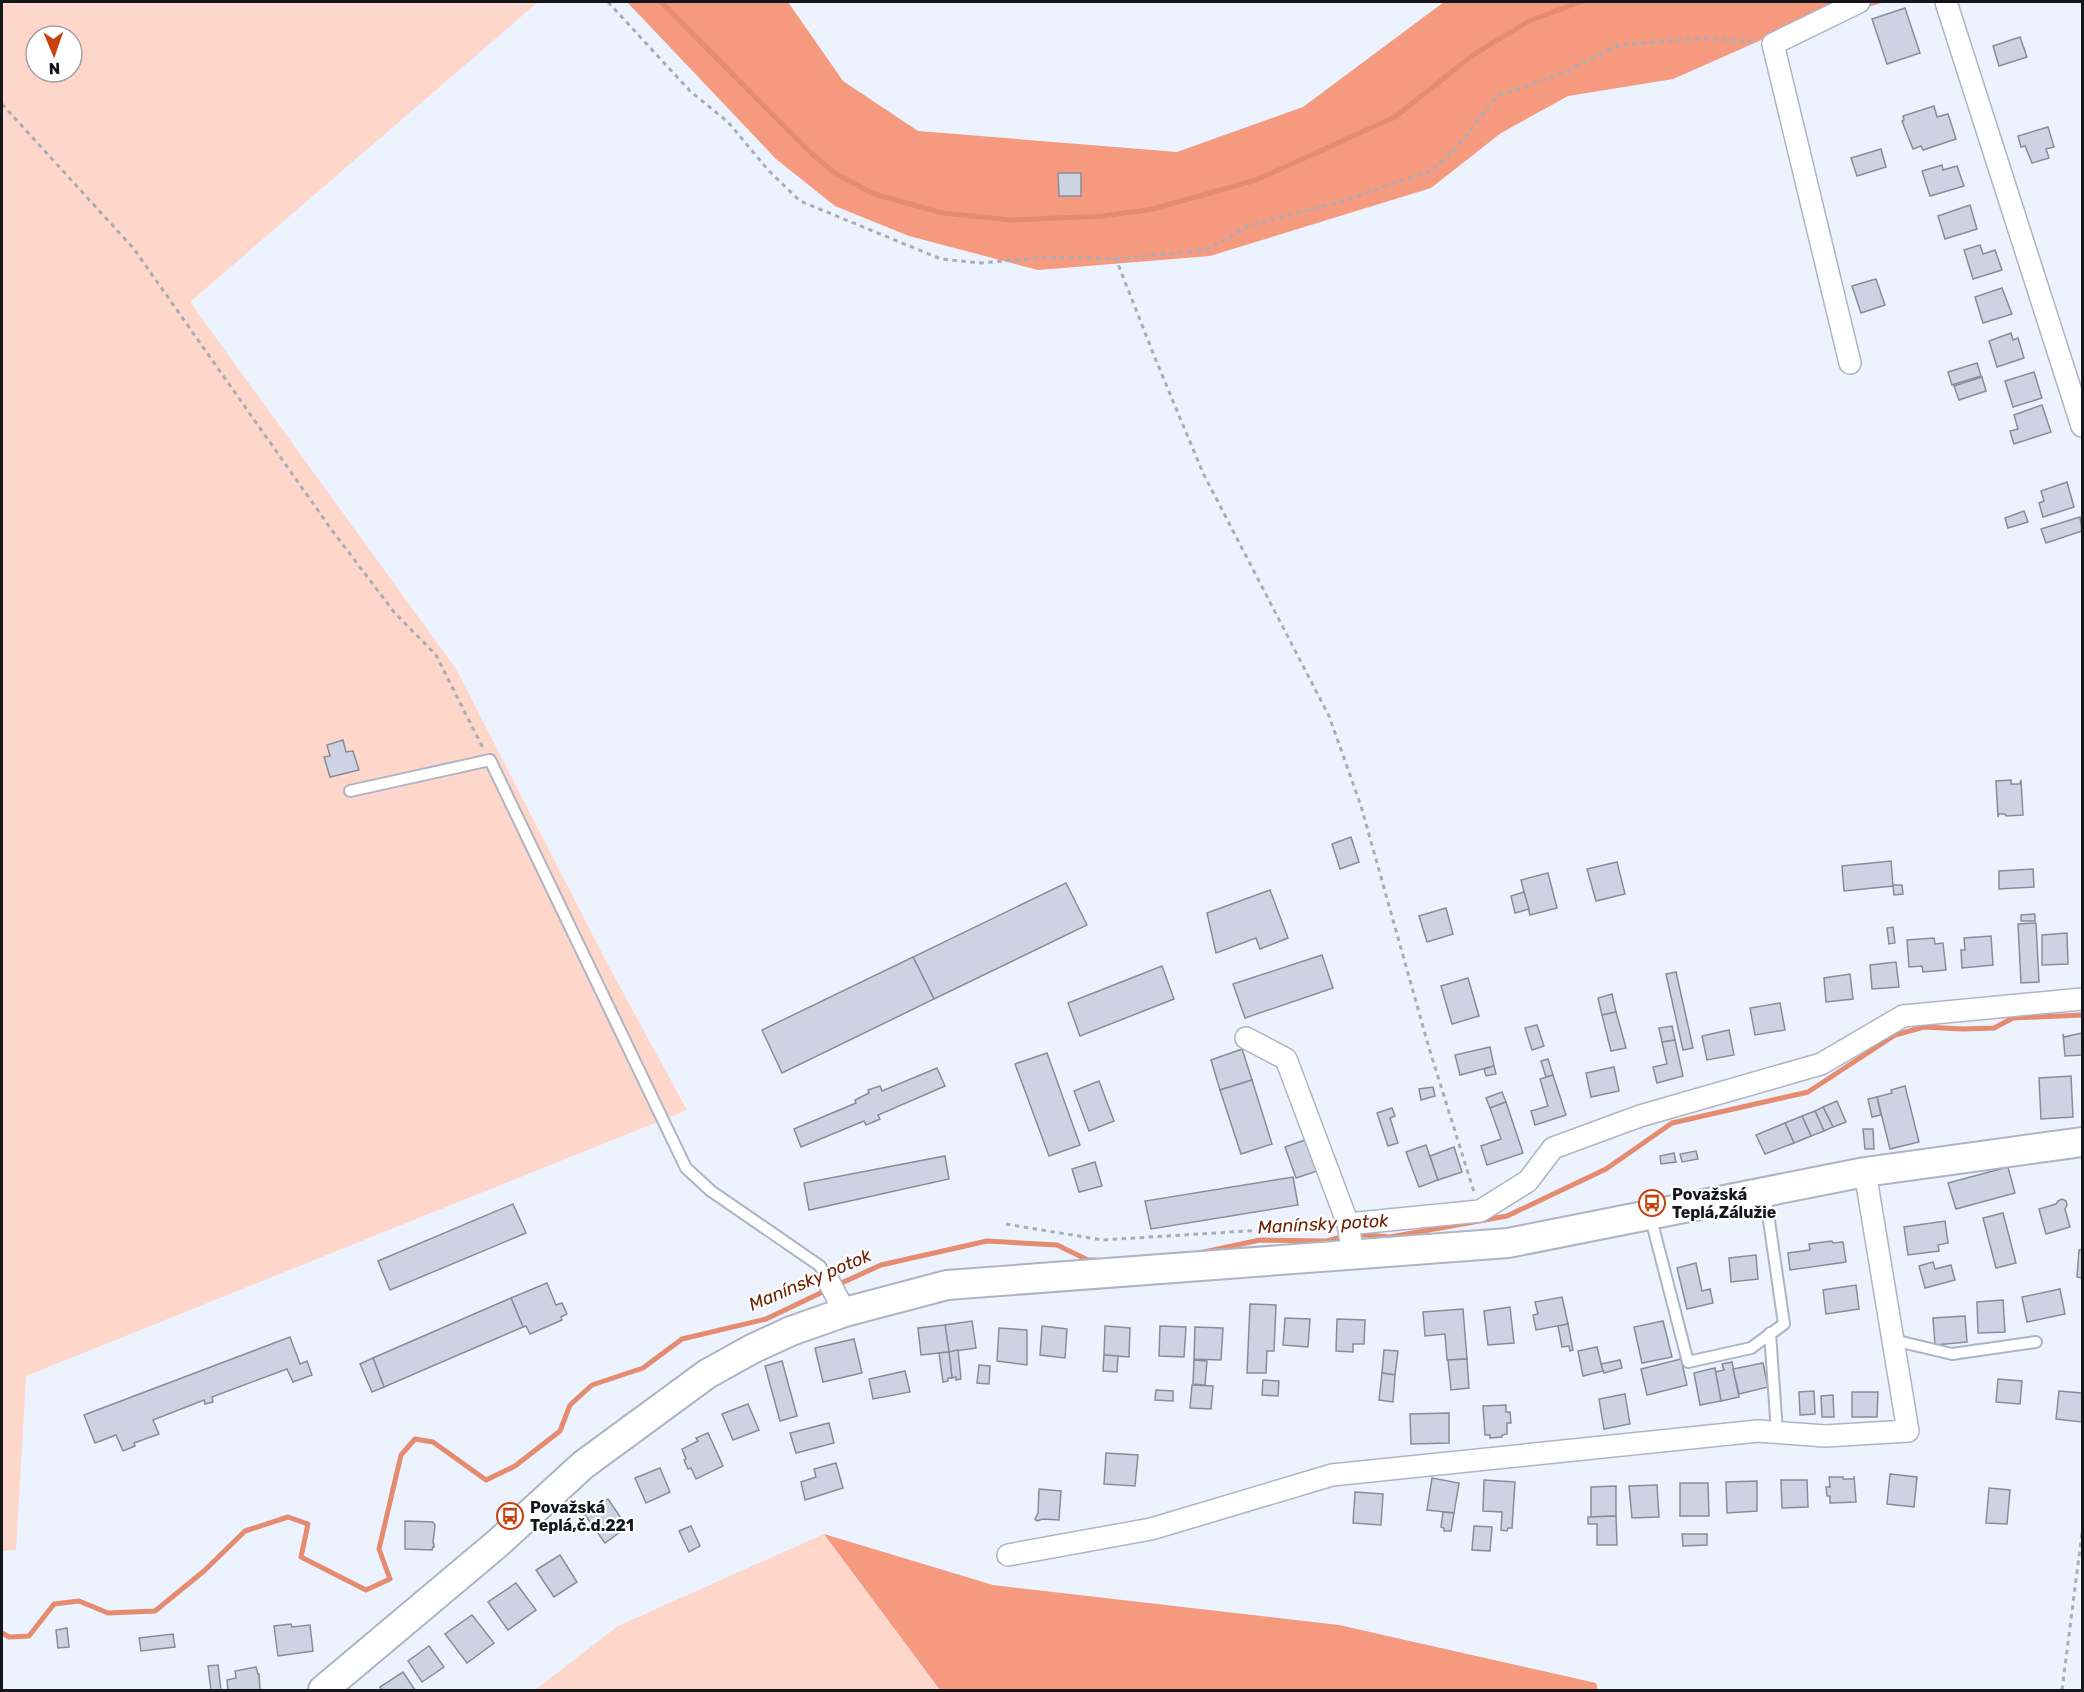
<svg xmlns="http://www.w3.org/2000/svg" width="2084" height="1692" font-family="Rubik,sans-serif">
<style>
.green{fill:#fed6ca;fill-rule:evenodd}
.forest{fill:#f59a7f}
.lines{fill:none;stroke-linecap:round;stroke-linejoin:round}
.stream{stroke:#e48b70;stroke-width:5}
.building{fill:#cdd3e3;stroke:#888d9c;stroke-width:1.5}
.lane-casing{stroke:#afb4c4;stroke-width:14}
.street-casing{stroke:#afb4c4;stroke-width:24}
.secondary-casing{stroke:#afb4c4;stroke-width:32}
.path{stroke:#a9adb8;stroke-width:3;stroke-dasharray:4.5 4.5;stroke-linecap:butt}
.lane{stroke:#fff;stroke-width:10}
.street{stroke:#fff;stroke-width:21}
.secondary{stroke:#fff;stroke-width:28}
.labels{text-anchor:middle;stroke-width:4.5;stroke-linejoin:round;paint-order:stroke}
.poi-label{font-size:16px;font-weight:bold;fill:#14161c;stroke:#fff;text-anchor:start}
.water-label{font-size:18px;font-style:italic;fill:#702105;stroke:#fff}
</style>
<rect width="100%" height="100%" fill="#edf2ff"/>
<g class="green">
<path d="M2 2H538L190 302 456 669 608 965 687 1110 26 1376 16 1550 2 1551ZM36 36H72V72H36Z"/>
<polygon points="824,1534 940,1690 535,1690 618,1626"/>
</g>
<g class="forest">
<polygon points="627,2 788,2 843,81 918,131 1177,152 1303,107 1444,2 1885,2 1775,34 1673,79 1568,96 1501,133 1431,188 1210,256 1038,270 909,236 835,206 776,159"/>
<polygon points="824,1534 993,1585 1339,1625 1596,1683 1598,1690 940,1690"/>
</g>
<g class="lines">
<g class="stream">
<polyline points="661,2 811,153 836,174 874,194 943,213 1011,220 1104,216 1153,209 1256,180 1395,117 1473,55 1529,21 1580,2"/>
<polyline points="1355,1234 1390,1237 1507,1216 1606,1169 1672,1123 1808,1092 1895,1035 1924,1027 1963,1029 1994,1028 2013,1018 2082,1015"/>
<polyline points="1204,1252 1260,1240 1327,1241 1346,1236"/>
<polyline points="837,1285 881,1265 987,1241 1057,1245 1088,1260 1096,1260"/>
<polyline points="2,1633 9,1637 29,1636 54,1604 79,1601 108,1613 155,1611 204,1571 245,1531 288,1517 308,1524 301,1557 366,1590 390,1579 379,1549 401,1455 415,1439 433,1442 486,1480 515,1466 560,1431 570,1405 592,1385 643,1368 682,1339 766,1319 829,1289"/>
</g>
</g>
<g class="building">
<polygon points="1905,8 1920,53 1887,64 1872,19"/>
<polygon points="2020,37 2027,57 1999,66 1993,46"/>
<polygon points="1934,106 1937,117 1948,114 1956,139 1923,150 1921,146 1913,149 1902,121 1904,120 1903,116"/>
<polygon points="2048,127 2054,147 2046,149 2049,158 2032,163 2025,146 2021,147 2018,136"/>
<polygon points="1881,149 1886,167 1857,176 1851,158"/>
<polygon points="1942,165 1943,170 1957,166 1964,186 1930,196 1922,171"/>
<polygon points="1058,173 1081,173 1081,196 1059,196"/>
<polygon points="1970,205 1977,229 1945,239 1938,216"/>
<polygon points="1980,245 1983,254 1995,250 2002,270 1973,279 1964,250"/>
<polygon points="1876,279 1885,305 1861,313 1852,286"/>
<polygon points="2002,288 2012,314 1983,323 1975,297"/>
<polygon points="2011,333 2013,340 2018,338 2024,358 1997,367 1989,341"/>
<polygon points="1977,363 1981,376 1952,385 1948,372"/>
<polygon points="2034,372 2042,398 2013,407 2005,381"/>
<polygon points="1982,377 1986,391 1959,400 1954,386"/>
<polygon points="2042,405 2051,432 2014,444 2010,431 2018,429 2014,415"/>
<polygon points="2067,482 2074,507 2043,517 2039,503 2044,501 2041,491"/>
<polygon points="2024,511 2028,522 2008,528 2005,518"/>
<polygon points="2080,517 2082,531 2046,543 2041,529"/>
<polygon points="343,740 346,752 353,751 359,770 330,777 324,757 330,756 327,745"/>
<polygon points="2011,780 2011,784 2020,784 2021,780 2023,815 2006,816 2005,814 1999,814 1998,817 1996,781"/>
<polygon points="1351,837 1359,862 1340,869 1332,844"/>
<polygon points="1891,861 1893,886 1844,891 1842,866"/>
<polygon points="1617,862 1625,894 1596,901 1587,869"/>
<polygon points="2033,869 2034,887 1999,889 1999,871"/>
<polygon points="1548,873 1557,908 1530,915 1521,880"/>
<polygon points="1066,883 1087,925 934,999 913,957"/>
<polygon points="1893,885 1902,885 1903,894 1894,895"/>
<polygon points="1270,890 1288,938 1260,949 1256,938 1216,953 1207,913"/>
<polygon points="1524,892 1529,909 1515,913 1511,896"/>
<polygon points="1446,908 1453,934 1427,942 1419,916"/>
<polygon points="2035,914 2035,921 2021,921 2021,915"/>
<polygon points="2036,923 2039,982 2021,983 2018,924"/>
<polygon points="1893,927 1895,943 1889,944 1887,928"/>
<polygon points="2067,933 2068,964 2042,965 2042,935"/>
<polygon points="1991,936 1993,965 1962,968 1961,950 1965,950 1964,938"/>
<polygon points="1934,938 1935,944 1943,943 1946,970 1923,972 1922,966 1909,967 1907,940"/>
<polygon points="1322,955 1333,988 1245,1018 1233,984"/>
<polygon points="913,957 934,999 782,1073 762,1030"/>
<polygon points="1896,962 1899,987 1872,989 1870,965"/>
<polygon points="1162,966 1174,999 1080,1036 1068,1003"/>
<polygon points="1676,972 1693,1048 1683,1050 1666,974"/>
<polygon points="1850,974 1853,999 1826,1002 1824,978"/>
<polygon points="1468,978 1479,1016 1452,1024 1441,986"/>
<polygon points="1612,994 1616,1012 1602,1015 1598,998"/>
<polygon points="1780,1003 1785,1030 1755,1035 1750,1008"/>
<polygon points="1616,1012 1626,1048 1611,1051 1602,1015"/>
<polygon points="1537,1025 1544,1046 1532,1050 1525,1028"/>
<polygon points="1672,1026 1675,1040 1662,1042 1659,1028"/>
<polygon points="1729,1030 1734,1055 1707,1060 1702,1036"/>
<polygon points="2082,1033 2082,1055 2065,1056 2063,1034 2064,1037"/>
<polygon points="1675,1040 1683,1076 1657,1083 1653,1067 1667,1064 1662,1042"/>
<polygon points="1490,1047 1494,1066 1460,1075 1455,1055"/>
<polygon points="1242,1049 1252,1080 1220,1090 1211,1060"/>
<polygon points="1047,1053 1080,1145 1049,1156 1015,1064"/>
<polygon points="1548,1059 1553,1075 1546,1077 1541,1061"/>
<polygon points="1494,1066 1496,1074 1486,1076 1484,1069"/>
<polygon points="1614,1067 1619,1091 1591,1097 1586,1073"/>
<polygon points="937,1068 945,1086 878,1115 880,1119 866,1125 864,1121 801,1147 794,1129 856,1103 855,1100 869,1093 868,1090 880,1086 882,1091"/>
<polygon points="1553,1075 1566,1115 1535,1125 1531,1111 1548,1106 1540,1079"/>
<polygon points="2071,1076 2073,1117 2041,1119 2039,1078"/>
<polygon points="1252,1080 1272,1144 1241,1154 1220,1090"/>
<polygon points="1099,1081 1114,1121 1089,1131 1074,1091"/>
<polygon points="1905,1086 1919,1142 1890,1149 1877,1097 1892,1093 1891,1090"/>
<polygon points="1433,1087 1435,1096 1421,1100 1419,1089"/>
<polygon points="1502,1092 1506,1102 1490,1108 1486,1098"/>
<polygon points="1877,1097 1881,1115 1872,1117 1868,1099"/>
<polygon points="1837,1101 1846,1122 1833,1127 1823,1107"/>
<polygon points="1506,1102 1523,1153 1487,1165 1481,1146 1501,1139 1490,1108"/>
<polygon points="1823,1107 1833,1127 1824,1131 1815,1111"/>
<polygon points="1392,1108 1395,1116 1390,1118 1398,1143 1388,1146 1377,1113"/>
<polygon points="1815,1111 1824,1131 1811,1136 1802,1116"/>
<polygon points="1802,1116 1811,1136 1794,1143 1785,1123"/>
<polygon points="1785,1123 1794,1143 1765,1154 1756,1135"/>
<polygon points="1863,1129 1873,1129 1874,1149 1865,1149"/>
<polygon points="1311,1138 1323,1169 1296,1178 1285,1147"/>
<polygon points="1426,1145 1438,1180 1419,1187 1406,1152"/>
<polygon points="1454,1147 1462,1172 1438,1180 1430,1156"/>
<polygon points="1696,1151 1698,1159 1682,1162 1680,1154"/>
<polygon points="1674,1153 1676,1162 1661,1164 1660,1156"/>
<polygon points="945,1156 949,1179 809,1210 804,1183"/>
<polygon points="1095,1162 1102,1186 1079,1192 1072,1169"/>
<polygon points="2008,1167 2015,1193 1956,1209 1948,1183"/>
<polygon points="1293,1177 1298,1205 1151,1229 1145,1201"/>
<polygon points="2062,1199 2066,1201 2067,1205 2065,1209 2070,1227 2046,1234 2039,1209 2056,1204 2058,1201"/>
<polygon points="513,1204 526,1233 390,1290 378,1261"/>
<polygon points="2003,1213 2016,1263 1996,1268 1983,1218"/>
<polygon points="1945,1221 1948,1243 1938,1245 1939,1251 1908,1255 1904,1227"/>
<polygon points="1832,1241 1833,1243 1843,1242 1846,1262 1790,1270 1788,1253 1810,1250 1809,1244"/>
<polygon points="2079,1250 2082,1250 2082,1278 2077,1277"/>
<polygon points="1756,1255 1758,1279 1731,1282 1729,1258"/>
<polygon points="1933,1262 1935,1269 1951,1265 1955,1280 1925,1288 1919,1266"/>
<polygon points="1696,1263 1702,1291 1710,1289 1713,1303 1687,1309 1677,1268"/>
<polygon points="547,1283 556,1305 562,1303 567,1314 561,1317 562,1320 530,1334 526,1326 523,1327 511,1298"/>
<polygon points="1856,1285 1859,1309 1826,1314 1823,1290"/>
<polygon points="2060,1289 2065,1314 2027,1322 2022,1297"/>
<polygon points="1562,1297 1568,1324 1536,1330 1533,1315 1538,1314 1535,1302"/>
<polygon points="511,1298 523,1327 384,1387 373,1358"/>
<polygon points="2003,1300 2005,1332 1978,1333 1977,1302"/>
<polygon points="1250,1304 1276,1305 1274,1351 1267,1351 1266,1373 1247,1373"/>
<polygon points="1510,1307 1514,1343 1488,1345 1484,1311"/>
<polygon points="1463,1309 1467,1359 1447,1360 1445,1334 1425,1336 1423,1312"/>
<polygon points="1965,1316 1967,1342 1935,1345 1933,1318"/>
<polygon points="1285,1318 1310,1319 1308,1347 1283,1345"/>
<polygon points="1337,1319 1365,1320 1364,1344 1353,1344 1353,1352 1336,1351"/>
<polygon points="972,1321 976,1348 949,1352 945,1325"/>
<polygon points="1663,1321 1672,1357 1642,1363 1634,1327"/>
<polygon points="1568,1324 1573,1350 1570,1351 1569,1346 1562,1347 1558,1326"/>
<polygon points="945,1325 949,1352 921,1355 918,1328"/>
<polygon points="1042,1326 1067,1329 1065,1358 1040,1355"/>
<polygon points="1105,1326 1130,1328 1129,1357 1104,1355"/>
<polygon points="1160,1326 1186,1327 1184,1357 1159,1356"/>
<polygon points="1195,1327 1223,1328 1221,1360 1194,1359"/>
<polygon points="999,1328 1027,1330 1027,1365 997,1361"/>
<polygon points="290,1337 300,1364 307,1361 312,1375 293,1382 287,1369 212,1397 213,1402 205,1404 204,1400 153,1420 159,1434 134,1443 135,1446 123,1451 116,1435 95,1443 84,1415"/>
<polygon points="854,1339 862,1373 823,1382 815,1348"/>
<polygon points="1597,1347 1603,1371 1583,1376 1578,1351"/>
<polygon points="958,1350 961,1379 956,1380 956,1377 952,1378 949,1352"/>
<polygon points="1384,1350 1398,1351 1395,1375 1382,1373"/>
<polygon points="949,1352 952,1378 948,1378 948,1381 943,1382 939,1353"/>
<polygon points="1104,1355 1118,1356 1117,1372 1103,1371"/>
<polygon points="373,1358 384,1387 372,1392 360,1364"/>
<polygon points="1467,1359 1469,1388 1451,1390 1448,1360"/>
<polygon points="1681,1359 1687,1385 1647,1395 1641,1369"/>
<polygon points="1194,1360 1207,1361 1205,1385 1193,1384"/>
<polygon points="1620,1360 1622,1368 1604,1373 1601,1364"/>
<polygon points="782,1361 797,1416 780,1421 765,1366"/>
<polygon points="1732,1362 1739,1397 1721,1401 1715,1372 1724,1370 1722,1364"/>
<polygon points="1763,1363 1768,1387 1739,1394 1733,1369"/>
<polygon points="979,1365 990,1366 989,1384 977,1383"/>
<polygon points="1715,1368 1721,1401 1700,1405 1694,1373"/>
<polygon points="905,1371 910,1392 873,1399 869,1379"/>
<polygon points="1382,1373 1395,1375 1393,1402 1379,1400"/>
<polygon points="1998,1379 2022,1381 2020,1404 1996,1402"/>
<polygon points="1263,1380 1279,1381 1278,1396 1262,1395"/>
<polygon points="1192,1385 1213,1386 1211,1409 1190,1408"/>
<polygon points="1156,1390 1173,1391 1173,1401 1155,1400"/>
<polygon points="1814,1391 1815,1414 1800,1415 1799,1392"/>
<polygon points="2059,1391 2082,1393 2082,1422 2056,1419"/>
<polygon points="1852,1392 1878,1392 1877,1417 1852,1417"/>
<polygon points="1625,1394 1630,1424 1604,1429 1599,1399"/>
<polygon points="1833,1395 1834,1417 1822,1417 1821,1396"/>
<polygon points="748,1404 759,1430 733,1440 722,1414"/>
<polygon points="1506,1405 1506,1412 1510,1412 1511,1423 1507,1423 1507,1434 1502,1435 1502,1437 1490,1438 1490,1435 1485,1435 1483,1406"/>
<polygon points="1449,1413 1449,1443 1411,1444 1410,1414"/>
<polygon points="829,1423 834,1443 796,1453 790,1433"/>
<polygon points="708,1433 723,1466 696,1479 691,1468 688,1469 684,1460 686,1459 682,1449 698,1441 696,1438"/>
<polygon points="1106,1453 1138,1455 1135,1486 1104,1484"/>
<polygon points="836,1463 843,1488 805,1500 801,1482 816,1477 814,1469"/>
<polygon points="660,1468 670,1492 646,1503 635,1478"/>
<polygon points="1890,1474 1917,1477 1914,1507 1887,1504"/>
<polygon points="1854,1476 1856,1502 1830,1503 1830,1496 1827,1496 1826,1487 1830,1487 1829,1477 1843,1477 1843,1479 1854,1479"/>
<polygon points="1432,1478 1459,1483 1454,1513 1427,1510"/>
<polygon points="1484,1480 1515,1482 1512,1528 1508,1528 1507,1531 1501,1530 1502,1512 1483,1511"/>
<polygon points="1781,1480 1807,1480 1808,1507 1782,1508"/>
<polygon points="1757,1481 1757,1511 1727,1513 1726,1482"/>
<polygon points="1680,1483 1708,1483 1709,1516 1680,1516"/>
<polygon points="1657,1485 1659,1517 1632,1518 1629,1486"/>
<polygon points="1616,1486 1616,1516 1591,1517 1591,1487"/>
<polygon points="1989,1488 2010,1490 2007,1524 1986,1523"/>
<polygon points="1039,1489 1061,1491 1059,1520 1043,1519 1037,1521 1035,1519 1038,1513"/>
<polygon points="1355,1492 1383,1494 1381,1525 1353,1523"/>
<polygon points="608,1499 627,1527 605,1543 585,1515"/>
<polygon points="1443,1512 1454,1513 1451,1531 1444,1531 1444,1528 1441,1527"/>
<polygon points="1616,1516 1617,1545 1597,1545 1597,1524 1588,1524 1588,1517"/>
<polygon points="405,1521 433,1522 435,1525 433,1543 434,1544 434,1547 433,1547 432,1550 405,1549"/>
<polygon points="691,1526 700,1546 689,1552 679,1531"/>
<polygon points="1474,1526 1492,1527 1490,1551 1472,1550"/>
<polygon points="1682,1534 1707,1534 1707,1545 1683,1546"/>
<polygon points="560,1555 577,1582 554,1597 536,1570"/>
<polygon points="516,1583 536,1610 508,1630 488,1602"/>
<polygon points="472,1615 494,1643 467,1663 445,1634"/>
<polygon points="291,1624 292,1627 310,1625 313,1651 278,1656 274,1626"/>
<polygon points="67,1628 69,1647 58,1648 56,1630"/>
<polygon points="173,1634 175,1647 141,1651 139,1638"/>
<polygon points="429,1646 444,1667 422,1682 408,1661"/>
<polygon points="218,1665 221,1690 211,1690 208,1666"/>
<polygon points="256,1667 258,1674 259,1674 260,1690 228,1690 227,1680 236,1678 235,1671"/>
<polygon points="403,1672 415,1690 382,1690 380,1687"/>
</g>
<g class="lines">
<defs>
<g id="lane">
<polyline points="350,791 490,760 686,1168 711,1191 820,1266 829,1282"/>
<polyline points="1650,1215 1688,1362 1751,1348 1784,1324 1765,1193"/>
<polyline points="1770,1333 1777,1432"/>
<polyline points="1893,1340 1952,1354 2036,1342"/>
</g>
<g id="street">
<polyline points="1946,2 2082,426"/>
<polyline points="1850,363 1773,44 1859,2"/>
<polyline points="1246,1038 1286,1059 1348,1224 1353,1255"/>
<polyline points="1348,1224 1480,1211 1528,1181 1553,1148 1640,1116 1821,1064 1903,1016 2082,999"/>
<polyline points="829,1282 845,1312"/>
<polyline points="1008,1555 1151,1529 1332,1475 1758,1431 1825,1436 1908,1431 1865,1172"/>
</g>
<polyline id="secondary" points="323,1690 498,1543 583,1465 707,1374 752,1349 791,1331 845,1312 947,1285 1508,1243 1865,1172 2082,1142"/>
</defs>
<use href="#lane" class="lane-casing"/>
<use href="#street" class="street-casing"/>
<use href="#secondary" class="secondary-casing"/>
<g class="path">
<polyline points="608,2 690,91 728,122 769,171 800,201 941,259 981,263 1048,257 1116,259 1155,358 1203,473 1329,716 1361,806 1429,1048 1474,1192"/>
<polyline points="2,104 134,249 331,529 394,612 436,655 483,748"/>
<polyline points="1116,259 1206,250 1248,226 1339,202 1431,171 1458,146 1497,96 1563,73 1619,45 1703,38 1753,42"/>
<polyline points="1006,1224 1102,1240 1328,1226"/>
<polyline points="2062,1690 2082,1533"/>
</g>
<use href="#lane" class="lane"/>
<use href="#street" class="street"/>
<use href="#secondary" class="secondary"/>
</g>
<defs>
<symbol id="bus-ring" viewBox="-11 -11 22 22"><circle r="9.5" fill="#fff" stroke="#c8410c" stroke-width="1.5"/><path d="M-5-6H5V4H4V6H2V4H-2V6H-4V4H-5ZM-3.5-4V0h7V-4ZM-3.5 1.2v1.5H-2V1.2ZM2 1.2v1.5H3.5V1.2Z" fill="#c8410c"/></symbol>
</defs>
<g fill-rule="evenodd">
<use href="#bus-ring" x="1637" y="1188" width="30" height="30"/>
<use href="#bus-ring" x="495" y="1501" width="30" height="30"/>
</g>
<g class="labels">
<g class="poi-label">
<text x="1672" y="1200">Považská<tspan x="1672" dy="18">Teplá,Zálužie</tspan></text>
<text x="530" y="1513">Považská<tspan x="530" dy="18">Teplá,č.d.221</tspan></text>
</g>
<g class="water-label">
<text transform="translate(1323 1224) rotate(-3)" y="6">Manínsky potok</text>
<text transform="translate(810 1280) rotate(-23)" y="6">Manínsky potok</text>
</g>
</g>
<rect width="2084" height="1692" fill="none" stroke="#14161c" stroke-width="6"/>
<g transform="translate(54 54) rotate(178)"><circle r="28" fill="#ffffff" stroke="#a1a2a4" stroke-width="1.5"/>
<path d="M0-4.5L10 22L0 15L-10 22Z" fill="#c8410c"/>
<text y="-9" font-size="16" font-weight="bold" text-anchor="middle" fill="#14161c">N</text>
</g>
</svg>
